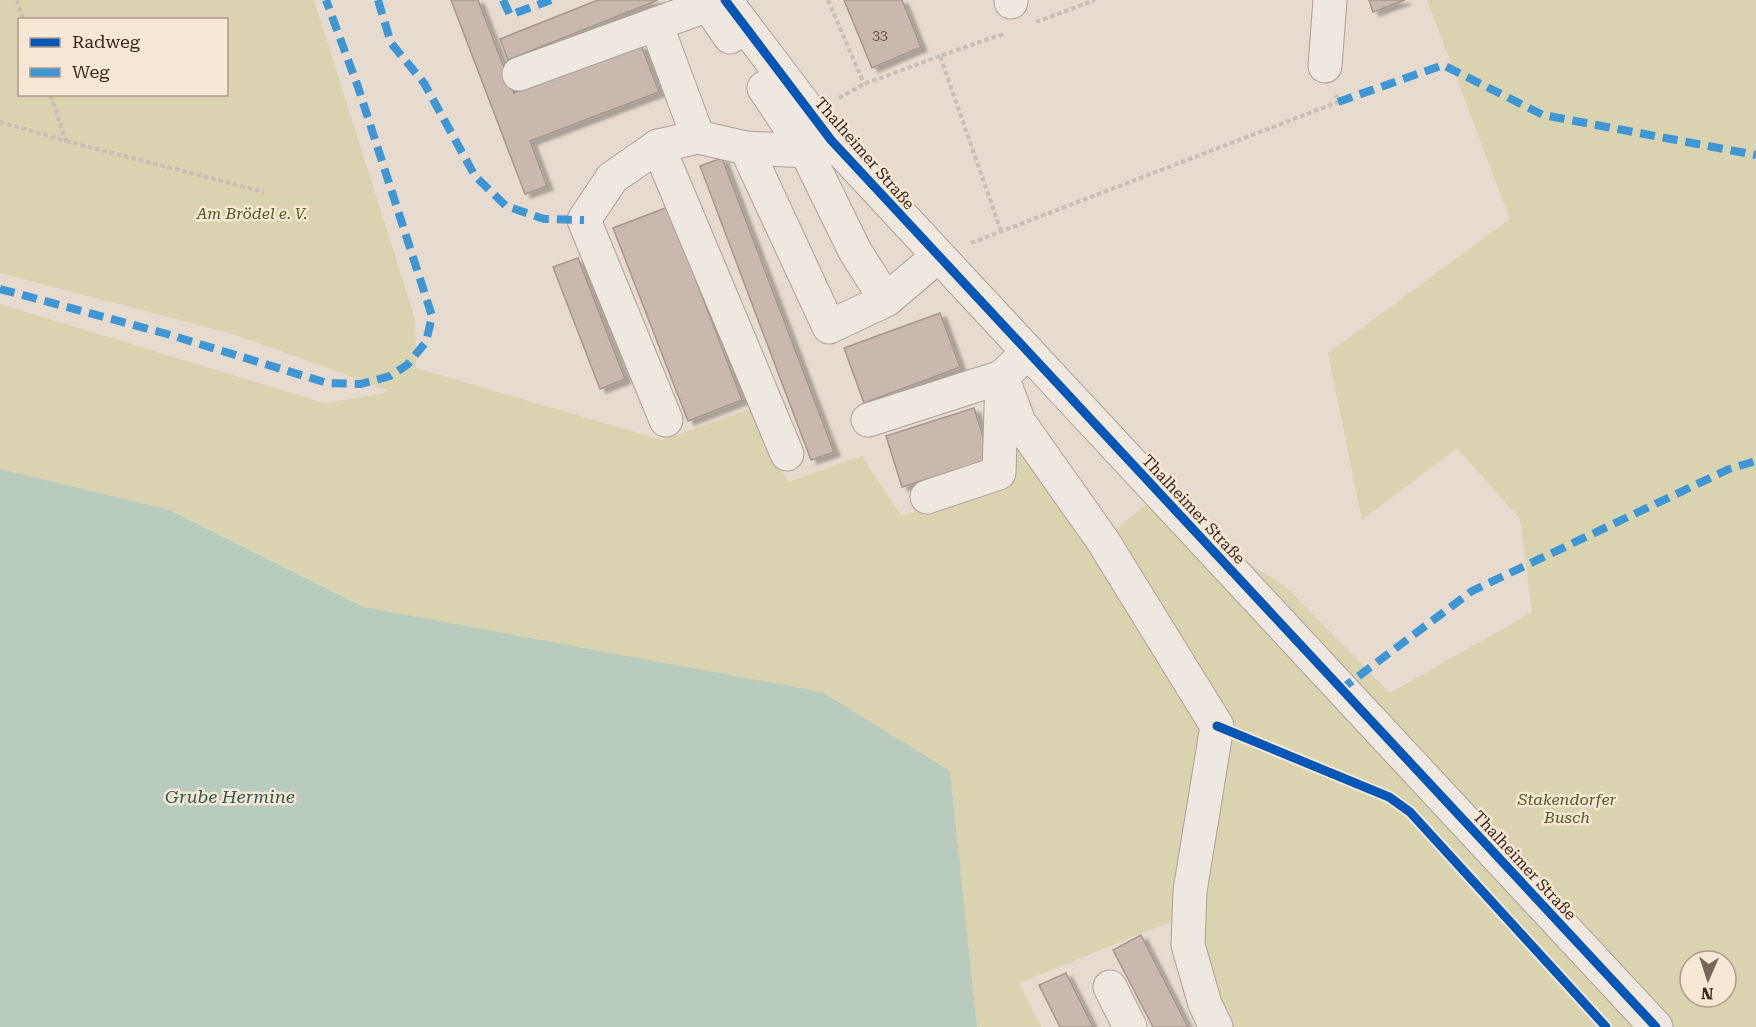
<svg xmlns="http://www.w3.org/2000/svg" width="1756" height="1027" font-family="'Roboto Serif',serif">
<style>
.green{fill:#dad3b0;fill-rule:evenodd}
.water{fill:#b9cbbc}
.building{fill:#cab8ae;stroke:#a7968d;stroke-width:1.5;filter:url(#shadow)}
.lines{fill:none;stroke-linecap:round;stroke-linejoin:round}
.minor-casing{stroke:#aca097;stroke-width:35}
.path{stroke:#c7beb7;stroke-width:4;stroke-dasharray:4.5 3;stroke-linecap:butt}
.minor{stroke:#eee8e0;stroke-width:33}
.quiet{stroke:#3f96d5;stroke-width:8;stroke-dasharray:15 8;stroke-linecap:butt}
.cycleway-casing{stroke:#f8e7d4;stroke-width:13}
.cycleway{stroke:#0057b8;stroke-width:9}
.labels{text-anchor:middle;stroke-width:5;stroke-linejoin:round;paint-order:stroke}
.number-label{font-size:14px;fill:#604b42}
.street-label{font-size:16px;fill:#3c271e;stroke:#f8e7d4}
.park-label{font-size:16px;font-style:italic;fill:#555923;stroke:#f8e7d4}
.water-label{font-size:18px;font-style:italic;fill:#2c5c51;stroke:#f8e7d4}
</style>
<defs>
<filter id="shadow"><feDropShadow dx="6" dy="4" stdDeviation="1.5" flood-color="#0004"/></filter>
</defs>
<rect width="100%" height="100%" fill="#e6dbce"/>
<path class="green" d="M0 0H314L415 319 416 368 662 440 750 409 788 482 862 456 901 516 1006 484 1013 424 1110 534 1150 502 1285 586 1390 693 1532 612 1520 519 1457 448 1362 520 1328 353 1510 219 1427 0H1756V1027H1221L1182 917 1019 983 1041 1027H977L950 771 822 692 364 607 170 510 0 469V304L324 403 382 394 388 390 233 334 0 273ZM20 20H226V94H20ZM1690 961H1726V997H1690Z"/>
<polygon class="water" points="0,469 170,510 364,607 822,692 950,771 977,1027 0,1027"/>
<g class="building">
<polygon points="451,0 478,0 514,93 641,45 659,92 530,141 547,186 525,194"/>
<polygon points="598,0 658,0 508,60 500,39"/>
<polygon points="844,0 902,0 921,47 872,68"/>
<polygon points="1369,0 1405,0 1373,12"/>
<polygon points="722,158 834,452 811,460 700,166"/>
<polygon points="668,207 742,400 688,421 613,228"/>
<polygon points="578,258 625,379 600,389 553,267"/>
<polygon points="940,313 960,367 864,403 844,348"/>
<polygon points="974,408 990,459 902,487 886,436"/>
<polygon points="1141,935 1188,1027 1153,1027 1113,950"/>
<polygon points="1066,973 1093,1027 1060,1027 1039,985"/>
</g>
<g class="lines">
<defs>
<g id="minor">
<polyline points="725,0 831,140 1656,1027"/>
<polyline points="1011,2 1011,0"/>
<polyline points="656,24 698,137"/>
<polyline points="1325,66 1330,0"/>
<polyline points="519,74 708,5 730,37"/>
<polyline points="764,88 806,151 855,251 886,300"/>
<polyline points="658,146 787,454"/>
<polyline points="746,148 829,327 886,300 937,257"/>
<polyline points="1028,352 1002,377 1019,422 1103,541 1217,726 1190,891 1188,945 1205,1004 1216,1027"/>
<polyline points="666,420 584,220 612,178 658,146 698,137 746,148 806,151 821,144"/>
<polyline points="868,420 1002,377 999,473 927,497"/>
<polyline points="1110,987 1130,1027"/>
</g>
</defs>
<use href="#minor" class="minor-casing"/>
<g class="path">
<polyline points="17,0 23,20"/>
<polyline points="828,0 864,84"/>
<polyline points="1036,22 1095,0"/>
<polyline points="839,98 864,84 940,56"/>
<polyline points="0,122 66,141 50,94"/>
<polyline points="66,141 264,192"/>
<polyline points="1001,231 940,56 1003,34"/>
<polyline points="971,243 1338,102 1336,95"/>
</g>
<use href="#minor" class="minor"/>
<g class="quiet">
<polyline points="378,0 391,43 424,83 475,176 506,206 544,219 584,220"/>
<polyline points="503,0 510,15 551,0"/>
<polyline points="1338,102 1443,65 1543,115 1756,155"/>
<polyline points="0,289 167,334 327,383 361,384 390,376 407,365 426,342 432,316 358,87 326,0"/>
<polyline points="1340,690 1472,591 1729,469 1756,461"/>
</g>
<defs>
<g id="cycleway">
<polyline points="725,0 831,140 1656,1027"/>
<polyline points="1217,726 1389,797 1410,812 1606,1027"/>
</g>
</defs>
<use href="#cycleway" class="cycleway-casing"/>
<use href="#cycleway" class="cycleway"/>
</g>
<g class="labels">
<g class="number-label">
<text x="880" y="40">33</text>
</g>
<g class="street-label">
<text transform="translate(865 153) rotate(49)" y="6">Thalheimer Straße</text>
<text transform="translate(1194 509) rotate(47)" y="6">Thalheimer Straße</text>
<text transform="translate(1525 865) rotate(47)" y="6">Thalheimer Straße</text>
</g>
<g class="park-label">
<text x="252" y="219">Am Brödel e. V.</text>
<text x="1567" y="805">Stakendorfer<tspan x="1567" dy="18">Busch</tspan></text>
</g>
<g class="water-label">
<text x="230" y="803">Grube Hermine</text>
</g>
</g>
<rect x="18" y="18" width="210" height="78" fill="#f8e7d4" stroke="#ad9a8b" stroke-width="1.5"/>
<rect x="30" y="38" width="30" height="9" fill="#0057b8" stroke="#ad9a8b" stroke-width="1.5"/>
<text x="72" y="48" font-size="18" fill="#3c271e">Radweg</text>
<rect x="30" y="68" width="30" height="9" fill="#3f96d5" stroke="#ad9a8b" stroke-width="1.5"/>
<text x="72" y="78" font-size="18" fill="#3c271e">Weg</text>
<g transform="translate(1708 979) rotate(183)"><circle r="28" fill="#f8e7d4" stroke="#ad9a8b" stroke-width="1.5"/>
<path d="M0-4.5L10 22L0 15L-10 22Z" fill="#78665c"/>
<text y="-9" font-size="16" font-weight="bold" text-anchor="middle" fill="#3c271e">N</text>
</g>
</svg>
